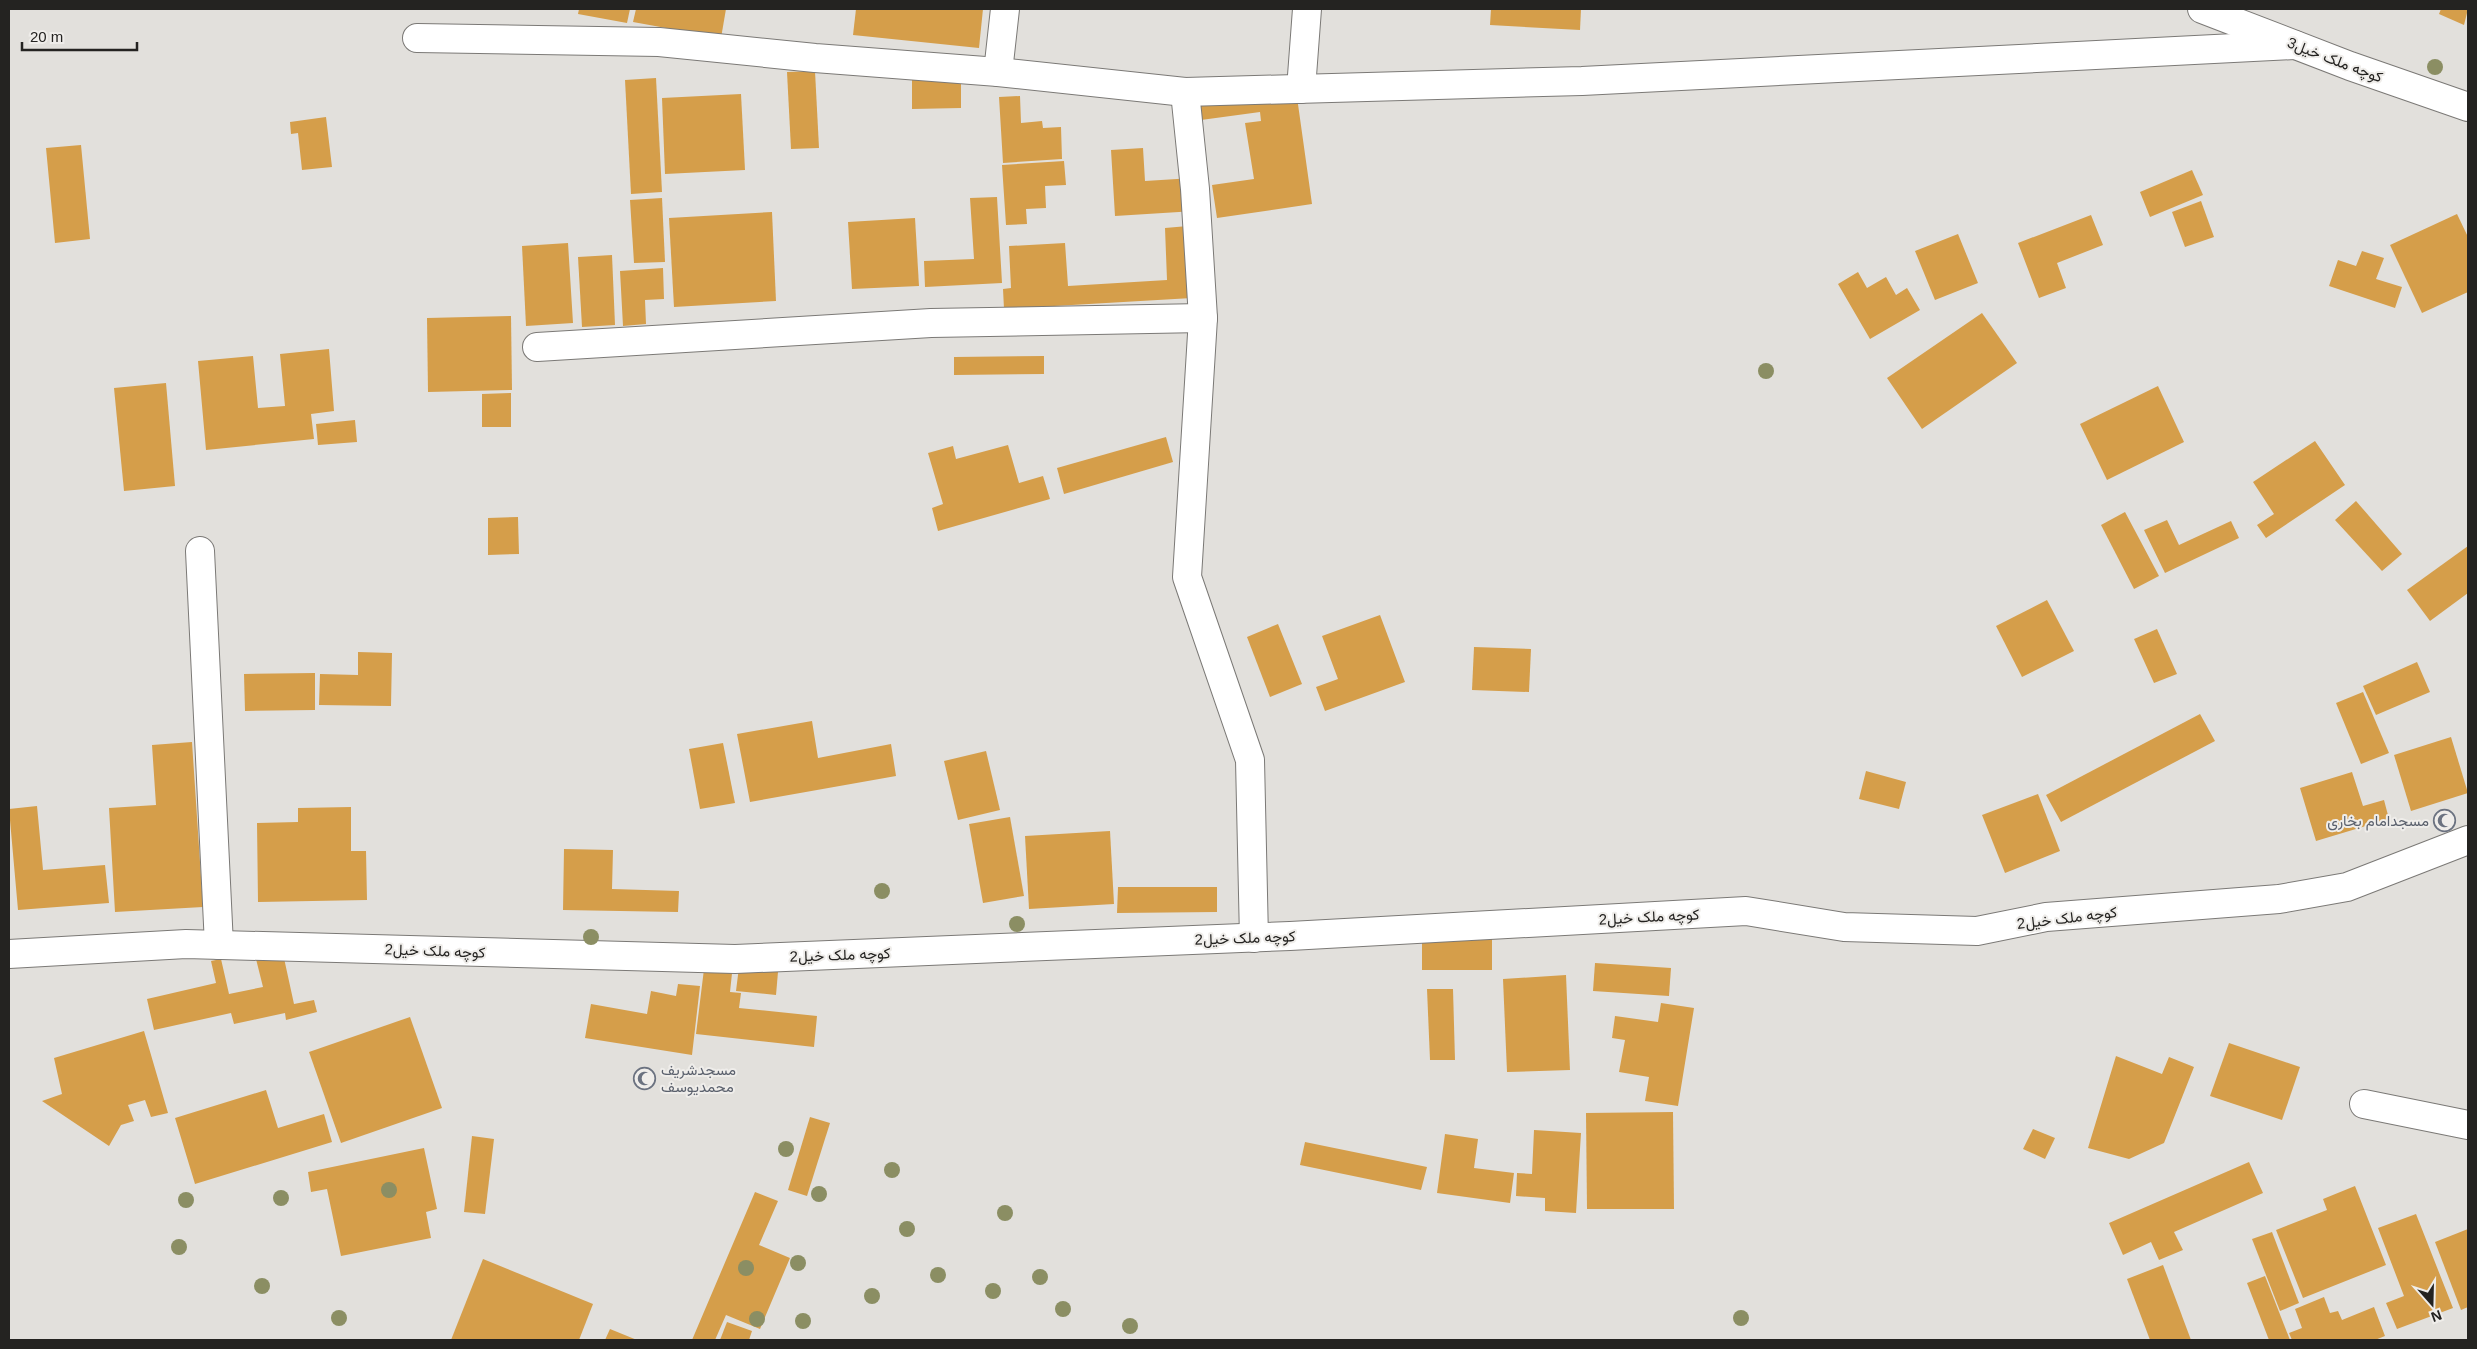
<svg xmlns="http://www.w3.org/2000/svg" width="2477" height="1349" font-family="Arial,Vazirmatn,sans-serif">
<style>
.building{fill:#d59e4a}
.lines{fill:none;stroke-linecap:round;stroke-linejoin:round}
.minor-casing{stroke:#7b7976;stroke-width:30}
.minor{stroke:#fff;stroke-width:28}
.tree{fill:#8b8e63}
.labels{text-anchor:middle;stroke-width:4;stroke-linejoin:round;paint-order:stroke}
.street-label{font-size:15px;fill:#242321;stroke:#efedea}
.worship-label{font-size:15px;fill:#5b616d;stroke:#efedea;text-anchor:end}
</style>
<rect width="100%" height="100%" fill="#e2e0dc"/>
<g class="building">
<polygon points="579,9 630,9 627,23 578,14"/>
<polygon points="636,9 726,9 721,38 633,22"/>
<polygon points="856,9 983,9 979,48 853,35"/>
<polygon points="1491,9 1581,9 1580,30 1490,25"/>
<polygon points="2441,9 2468,9 2464,25 2439,14"/>
<polygon points="815,71 819,148 791,149 787,72"/>
<polygon points="961,75 961,108 912,109 912,76"/>
<polygon points="656,78 662,192 631,194 625,80"/>
<polygon points="1296,90 1312,204 1217,218 1212,185 1254,179 1245,123 1261,121 1260,112 1201,120 1199,104"/>
<polygon points="741,94 745,170 665,174 662,98"/>
<polygon points="1020,96 1021,123 1042,121 1043,128 1061,127 1062,159 1003,163 999,97"/>
<polygon points="326,117 332,167 302,170 298,133 291,134 290,122"/>
<polygon points="81,145 90,239 55,243 46,148"/>
<polygon points="1143,148 1145,181 1193,178 1195,211 1115,216 1111,150"/>
<polygon points="1064,161 1066,185 1045,186 1046,208 1026,209 1027,224 1006,225 1002,165"/>
<polygon points="2192,170 2203,195 2150,217 2140,192"/>
<polygon points="997,197 1002,283 925,287 924,261 974,259 970,198"/>
<polygon points="662,198 665,262 634,263 630,200"/>
<polygon points="2201,201 2214,237 2185,247 2172,212"/>
<polygon points="772,212 776,301 674,307 669,218"/>
<polygon points="2457,214 2468,237 2468,292 2422,313 2390,245"/>
<polygon points="2091,215 2103,245 2057,263 2066,288 2039,298 2018,243"/>
<polygon points="915,218 919,286 852,289 848,222"/>
<polygon points="1188,226 1192,298 1004,309 1003,289 1011,288 1009,246 1065,243 1068,286 1167,280 1165,228"/>
<polygon points="1958,234 1978,283 1935,300 1915,251"/>
<polygon points="568,243 573,323 526,326 522,246"/>
<polygon points="2362,251 2384,258 2376,279 2402,287 2395,308 2329,286 2338,260 2356,266"/>
<polygon points="612,255 615,325 582,327 578,257"/>
<polygon points="663,268 664,299 645,300 646,324 623,326 620,271"/>
<polygon points="1858,272 1867,288 1886,277 1896,295 1907,288 1920,310 1870,339 1838,284"/>
<polygon points="1982,313 2017,363 1922,429 1887,378"/>
<polygon points="511,316 512,390 428,392 427,318"/>
<polygon points="329,349 334,411 311,414 314,439 206,450 198,361 253,356 258,408 285,406 280,354"/>
<polygon points="1044,356 1044,374 954,375 954,357"/>
<polygon points="166,383 175,486 124,491 114,388"/>
<polygon points="2158,386 2184,442 2107,480 2080,424"/>
<polygon points="511,393 511,427 482,427 482,394"/>
<polygon points="355,420 357,442 318,445 316,424"/>
<polygon points="1166,437 1173,462 1064,494 1057,468"/>
<polygon points="2315,441 2345,485 2266,538 2257,525 2274,514 2253,482"/>
<polygon points="1008,445 1019,483 1043,476 1050,499 938,531 932,508 943,504 928,453 953,446 956,459"/>
<polygon points="2356,501 2402,554 2382,571 2335,520"/>
<polygon points="2125,512 2159,576 2134,589 2101,525"/>
<polygon points="518,517 519,554 488,555 488,518"/>
<polygon points="2167,520 2179,545 2231,521 2239,538 2165,573 2144,530"/>
<polygon points="2468,546 2468,593 2430,621 2407,590"/>
<polygon points="2047,600 2074,651 2022,677 1996,626"/>
<polygon points="1380,615 1405,682 1325,711 1316,687 1338,679 1322,636"/>
<polygon points="1278,624 1302,684 1270,697 1247,637"/>
<polygon points="2157,629 2177,674 2154,683 2134,639"/>
<polygon points="1474,647 1531,649 1529,692 1472,690"/>
<polygon points="358,652 392,653 391,706 319,705 320,674 358,675"/>
<polygon points="2417,662 2430,692 2376,715 2363,686"/>
<polygon points="315,673 315,710 245,711 244,674"/>
<polygon points="2363,692 2389,753 2361,764 2336,703"/>
<polygon points="2200,714 2215,741 2061,822 2046,795"/>
<polygon points="812,721 818,758 891,744 896,776 750,802 737,734"/>
<polygon points="2451,737 2468,793 2411,811 2394,755"/>
<polygon points="192,742 203,907 115,912 109,808 156,805 152,745"/>
<polygon points="723,743 735,803 700,809 689,749"/>
<polygon points="986,751 1000,810 958,820 944,761"/>
<polygon points="1866,771 1906,782 1899,809 1859,799"/>
<polygon points="2352,772 2363,806 2384,800 2389,819 2316,841 2300,788"/>
<polygon points="2038,794 2060,851 2005,873 1982,815"/>
<polygon points="37,806 43,870 105,865 109,903 18,910 9,809"/>
<polygon points="351,807 351,851 366,851 367,900 258,902 257,823 298,822 298,808"/>
<polygon points="1010,817 1024,896 983,903 969,824"/>
<polygon points="1110,831 1114,904 1029,909 1025,836"/>
<polygon points="564,849 613,850 612,889 679,891 678,912 563,910"/>
<polygon points="1118,887 1217,887 1217,912 1117,913"/>
<rect x="1422" y="938" width="70" height="32"/>
<polygon points="282,949 294,1004 314,1000 317,1012 286,1020 285,1013 234,1024 231,1013 154,1030 147,999 216,983 211,961 221,959 229,994 263,987 255,955"/>
<polygon points="705,961 733,964 730,992 741,993 739,1008 817,1016 814,1047 696,1034"/>
<polygon points="1595,963 1671,968 1669,996 1593,991"/>
<polygon points="739,967 778,972 776,995 736,991"/>
<polygon points="1566,975 1570,1070 1507,1072 1503,979"/>
<polygon points="678,984 700,986 692,1055 585,1038 591,1004 647,1014 651,991 676,996"/>
<polygon points="1427,989 1453,989 1455,1060 1430,1060"/>
<polygon points="1661,1003 1694,1008 1678,1106 1645,1101 1649,1077 1619,1072 1625,1040 1612,1038 1615,1016 1658,1022"/>
<polygon points="410,1017 442,1108 341,1143 309,1052"/>
<polygon points="144,1031 168,1113 151,1117 145,1100 128,1105 134,1121 121,1125 109,1146 42,1101 62,1094 54,1058"/>
<polygon points="2229,1043 2300,1067 2282,1120 2210,1096"/>
<polygon points="2116,1056 2162,1074 2169,1057 2194,1067 2164,1143 2129,1159 2088,1148"/>
<polygon points="266,1090 278,1128 324,1114 332,1142 195,1184 175,1118"/>
<polygon points="1673,1112 1674,1209 1587,1209 1586,1113"/>
<polygon points="810,1117 830,1123 807,1196 788,1190"/>
<polygon points="2033,1129 2055,1138 2045,1159 2023,1149"/>
<polygon points="1534,1130 1581,1133 1576,1213 1545,1211 1545,1198 1516,1196 1517,1173 1532,1174"/>
<polygon points="1445,1134 1478,1139 1474,1168 1514,1173 1510,1203 1437,1193"/>
<polygon points="472,1136 494,1139 485,1214 464,1212"/>
<polygon points="1305,1142 1427,1167 1421,1190 1300,1165"/>
<polygon points="424,1148 437,1209 426,1212 431,1238 341,1256 327,1189 311,1192 308,1172"/>
<polygon points="2249,1162 2263,1193 2174,1232 2183,1250 2159,1260 2151,1242 2123,1255 2109,1223"/>
<polygon points="2355,1186 2386,1265 2303,1298 2276,1230 2327,1210 2323,1199"/>
<polygon points="755,1192 778,1201 759,1245 790,1258 760,1329 726,1315 715,1340 692,1340"/>
<polygon points="2416,1214 2453,1308 2397,1329 2386,1303 2404,1296 2378,1228"/>
<polygon points="2468,1229 2468,1307 2461,1310 2435,1242"/>
<polygon points="2272,1232 2299,1303 2280,1311 2252,1239"/>
<polygon points="483,1259 593,1304 579,1340 451,1340"/>
<polygon points="2163,1265 2191,1340 2150,1340 2127,1279"/>
<polygon points="2265,1276 2290,1340 2269,1340 2247,1283"/>
<polygon points="2324,1297 2330,1313 2338,1311 2342,1320 2374,1307 2385,1336 2375,1340 2292,1340 2289,1333 2302,1328 2295,1309"/>
<polygon points="727,1322 752,1331 749,1340 720,1340"/>
<polygon points="610,1329 637,1340 605,1340"/>
</g>
<g class="lines">
<defs>
<g id="minor">
<polyline points="2202,9 2350,66 2468,107"/>
<polyline points="417,38 659,42 815,58 998,72 1185,92 1582,81 2295,45"/>
<polyline points="998,72 1005,9"/>
<polyline points="1301,89 1307,9"/>
<polyline points="1185,92 1195,189 1203,318 1187,577 1250,760 1254,938"/>
<polyline points="537,347 931,323 1203,318"/>
<polyline points="200,551 219,945"/>
<polyline points="9,954 186,944 735,959 1290,936 1746,911 1844,927 1977,931 2046,917 2279,899 2347,887 2468,840"/>
<polyline points="2364,1104 2468,1125"/>
</g>
</defs>
<use href="#minor" class="minor-casing"/>
<use href="#minor" class="minor"/>
</g>
<g class="tree">
<circle cx="2435" cy="67" r="8"/>
<circle cx="1766" cy="371" r="8"/>
<circle cx="882" cy="891" r="8"/>
<circle cx="1017" cy="924" r="8"/>
<circle cx="591" cy="937" r="8"/>
<circle cx="786" cy="1149" r="8"/>
<circle cx="892" cy="1170" r="8"/>
<circle cx="389" cy="1190" r="8"/>
<circle cx="819" cy="1194" r="8"/>
<circle cx="281" cy="1198" r="8"/>
<circle cx="186" cy="1200" r="8"/>
<circle cx="1005" cy="1213" r="8"/>
<circle cx="907" cy="1229" r="8"/>
<circle cx="179" cy="1247" r="8"/>
<circle cx="798" cy="1263" r="8"/>
<circle cx="746" cy="1268" r="8"/>
<circle cx="938" cy="1275" r="8"/>
<circle cx="1040" cy="1277" r="8"/>
<circle cx="262" cy="1286" r="8"/>
<circle cx="993" cy="1291" r="8"/>
<circle cx="872" cy="1296" r="8"/>
<circle cx="1063" cy="1309" r="8"/>
<circle cx="339" cy="1318" r="8"/>
<circle cx="1741" cy="1318" r="8"/>
<circle cx="757" cy="1319" r="8"/>
<circle cx="803" cy="1321" r="8"/>
<circle cx="1130" cy="1326" r="8"/>
</g>
<defs>
<symbol id="mosque-ring" viewBox="-11 -11 22 22"><circle r="9.5" fill="#efedea" stroke="#6b7280" stroke-width="1.5"/><path d="M3.5-4.9A6 6 0 1 0 3.5 4.9A5 5 0 1 1 3.5-4.9Z" fill="#6b7280"/></symbol>
</defs>
<g fill-rule="evenodd">
<use href="#mosque-ring" x="2432" y="808" width="25" height="25"/>
<use href="#mosque-ring" x="632" y="1066" width="25" height="25"/>
</g>
<g class="labels">
<g class="street-label">
<text transform="translate(2335 60) rotate(21)" y="5">کوچه ملک خیل3</text>
<text transform="translate(1649 917) rotate(-3)" y="5">کوچه ملک خیل2</text>
<text transform="translate(2067 918) rotate(-7)" y="5">کوچه ملک خیل2</text>
<text transform="translate(1245 938) rotate(-2)" y="5">کوچه ملک خیل2</text>
<text transform="translate(435 951) rotate(2)" y="5">کوچه ملک خیل2</text>
<text transform="translate(840 955) rotate(-2)" y="5">کوچه ملک خیل2</text>
</g>
<g class="worship-label">
<text x="2429" y="826">مسجدامام بخاری</text>
<text x="661" y="1075" text-anchor="start">مسجدشریف<tspan x="661" dy="17">محمدیوسف</tspan></text>
</g>
</g>
<rect width="2477" height="1349" fill="none" stroke="#242321" stroke-width="20"/>
<g transform="translate(2432 1304) rotate(160)" stroke="#efedea" stroke-width="4" paint-order="stroke">
<path d="M0-4L9 19L0 12L-9 19Z" fill="#242321"/>
<text y="-8" font-size="14" font-weight="bold" text-anchor="middle" fill="#242321">N</text>
</g>
<path d="M22 42v8h115v-8" fill="none" stroke="#242321" stroke-width="2.5"/>
<text x="30" y="42" font-size="15" fill="#242321" stroke="#efedea" stroke-width="4" paint-order="stroke">20 m</text>
</svg>
